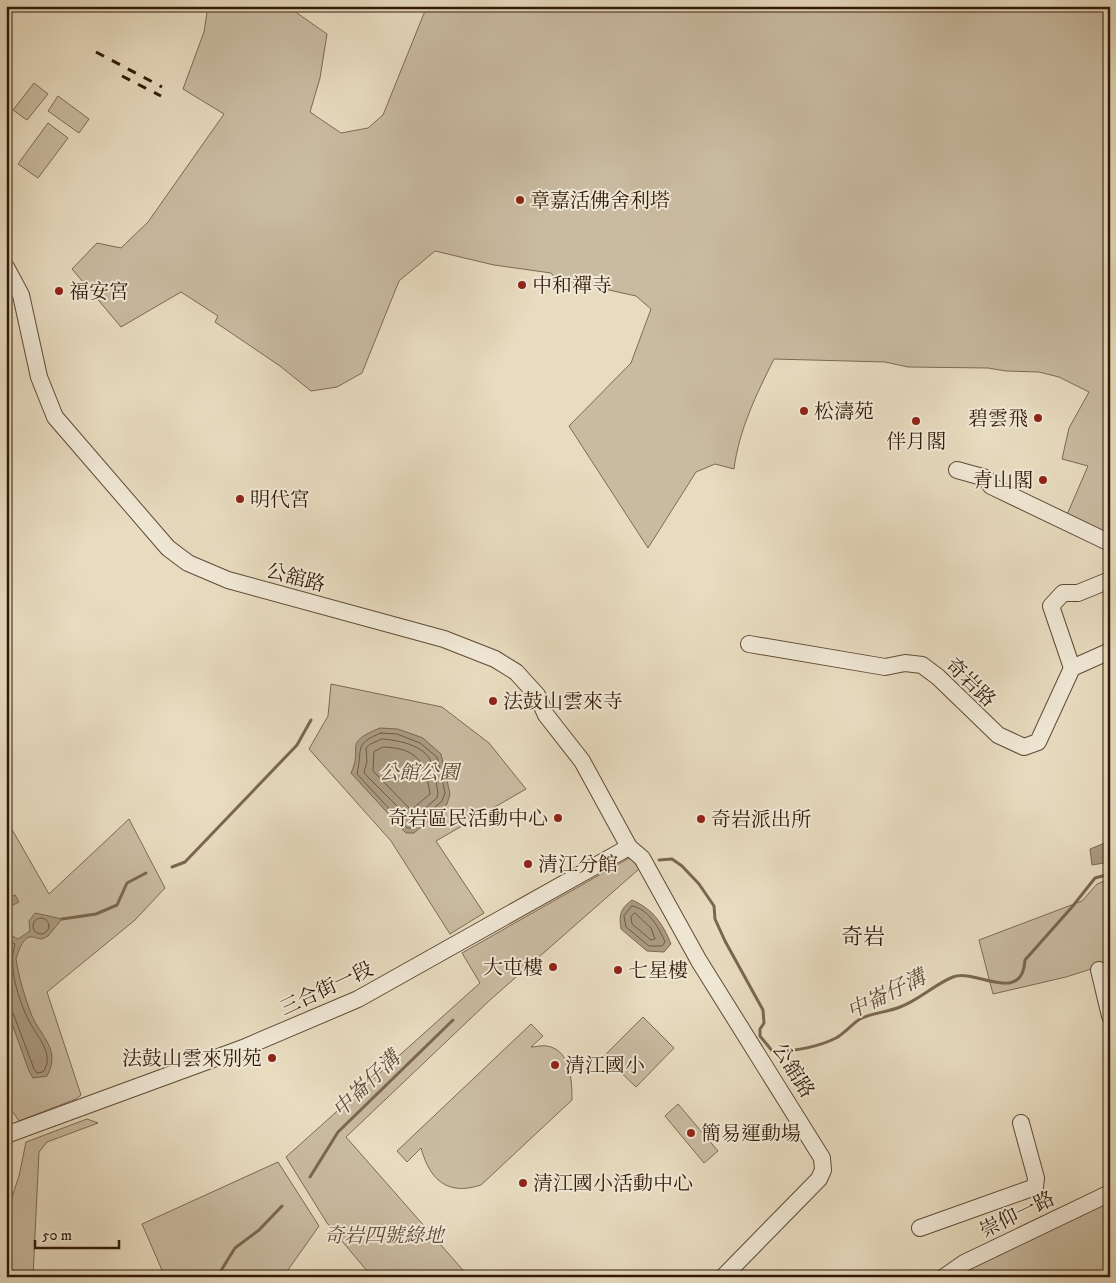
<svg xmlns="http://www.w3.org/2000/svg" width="1116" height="1283" font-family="'IM FELL DW Pica','Noto Serif TC',serif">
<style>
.green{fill:#c9bba1;stroke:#7d6a54}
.water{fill:#aa9a81;stroke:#7a6650}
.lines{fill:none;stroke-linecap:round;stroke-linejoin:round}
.shore{stroke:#6e5a44;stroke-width:1}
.stream{stroke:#7a6650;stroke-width:3}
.minor-casing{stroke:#5f4a35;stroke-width:18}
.minor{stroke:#f0e8d6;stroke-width:16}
.rail{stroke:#311907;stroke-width:3;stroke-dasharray:9 9;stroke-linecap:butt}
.poi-dot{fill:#8f2418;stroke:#f0e8d6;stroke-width:2}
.labels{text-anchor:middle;stroke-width:4;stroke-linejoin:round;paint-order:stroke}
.poi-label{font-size:20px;fill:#311907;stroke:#f0e8d6;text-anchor:start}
.street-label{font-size:20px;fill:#311907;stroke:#f0e8d6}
.park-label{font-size:20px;font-style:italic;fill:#5f4a35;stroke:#f0e8d6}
.water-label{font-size:21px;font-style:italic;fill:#614d38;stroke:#f0e8d6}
.quarter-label{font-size:22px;fill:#311907;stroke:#f0e8d6}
</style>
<rect width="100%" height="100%" fill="#e8dcc0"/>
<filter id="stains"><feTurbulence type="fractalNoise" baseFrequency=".004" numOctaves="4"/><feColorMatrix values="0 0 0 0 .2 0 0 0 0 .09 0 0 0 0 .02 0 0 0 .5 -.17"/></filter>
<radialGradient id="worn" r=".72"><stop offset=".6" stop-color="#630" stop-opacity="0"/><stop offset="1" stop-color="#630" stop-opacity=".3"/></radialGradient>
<g class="green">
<path d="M208 6H287L327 34 320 78 310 112 341 133 368 128 383 115 427 6H1110V536L1066 517 1088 466 1062 459 1069 428 1089 392 1059 377 1039 372 1006 371 988 368 908 367 885 362 774 359C756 395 739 430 734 469L715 464 696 472 648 548 569 426 631 363 651 309 636 296 555 278 551 273 494 265 435 251 399 281 362 373 337 387 311 391 280 366 215 322 218 316 181 292 121 327 72 269 97 243 121 248 148 222 224 114 183 89 204 32Z"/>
<polygon points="34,83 48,94 27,120 13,110"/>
<polygon points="58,96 89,119 79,133 48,111"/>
<polygon points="48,123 68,138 38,178 18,164"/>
<polygon points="331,684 442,707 489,743 526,789 436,841 484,913 450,934 391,841 309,749 328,716"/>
<polygon points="6,819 49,894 129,819 165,888 135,920 47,992 81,1095 76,1099 19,1121 6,1102"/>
<polygon points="631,857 639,869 490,1000 346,1137 469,1277 372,1277 327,1223 286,1157 480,983 462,953"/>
<polygon points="1110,879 1110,963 1066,977 993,994 979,940 1082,901 1097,884"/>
<polygon points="643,1017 674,1048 636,1087 604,1056"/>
<path d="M531 1024 543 1036 531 1047C536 1047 542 1045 547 1046 571 1050 572 1081 572 1100L481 1185C447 1196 430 1180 421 1148L407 1162 397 1151Z"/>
<polygon points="678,1104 718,1151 704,1163 665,1116"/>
<polygon points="87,1119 98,1123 47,1142 39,1152 33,1277 6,1277 6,1215 19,1176 26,1142"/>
<polygon points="278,1162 319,1226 283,1277 165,1277 142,1224"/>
<polygon points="1110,1194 1110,1277 943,1277"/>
</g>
<g class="water">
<path d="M380 728 398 729 423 738 441 754 450 794 447 804 414 833H406L351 773C364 746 341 744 380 728Z"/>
<polygon points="1110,841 1110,862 1092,865 1090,849"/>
<polygon points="15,895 19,902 9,907 6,915 6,899"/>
<path d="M632 900C653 909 663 924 671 944L664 952 647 951 621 929C619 915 620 909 632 900Z"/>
<path d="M35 913 62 919 48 936 42 939C38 939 33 936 29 937 22 940 18 952 16 959 19 978 25 998 32 1016 42 1038 61 1050 47 1076L33 1078 29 1071 6 1007V933L18 939 30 931 29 921Z"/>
</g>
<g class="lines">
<g class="shore">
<path d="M381 733 397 734 420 743 437 757 445 793 442 801 412 828H407L357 774C363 749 353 744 381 733Z"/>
<path d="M382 739C397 740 425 745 431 762 435 771 436 783 438 793L437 798 411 820 364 773 367 761 366 748 369 745Z"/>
<path d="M383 747C418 748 425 762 430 794L411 810 373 771 374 752Z"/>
<path d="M632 906C649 909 659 928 665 942L662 946H649L626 927 624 916Z"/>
<polygon points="635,913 651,928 655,939 651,940 632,924 631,917"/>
<circle cx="41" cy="926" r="8"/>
<path d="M6 939 15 944C8 967 18 998 28 1019 36 1036 56 1054 43 1072L37 1073 34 1069 13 1013 6 1009"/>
</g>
<g class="stream">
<path d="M659 860 672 859 682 866 699 884 714 906 715 919 725 941 763 1010 764 1023 760 1029V1036L773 1052C794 1051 816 1048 836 1038 845 1033 852 1024 860 1019 871 1013 888 1012 900 1007 919 1000 935 984 953 977 976 968 1022 1006 1025 960L1072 907 1095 878 1110 874"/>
<polyline points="172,867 185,862 297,745 311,720"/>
<polyline points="62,919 96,914 117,905 127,883 146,873"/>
<polyline points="310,1177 338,1132 453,1020"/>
<polyline points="217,1277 235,1248 259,1230 282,1206"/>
</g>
<defs>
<g id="minor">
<polyline points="6,267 21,295 39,377 55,417 168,548 188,563 228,580 444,639 495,659 516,672 537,695 546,715 582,761 629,847 642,858 699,961 822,1158 823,1170 819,1179 723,1277"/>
<polyline points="957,470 986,478 991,486 1110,543"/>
<polyline points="749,644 885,667 905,663 922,665 938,677 998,735 1024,747 1038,742 1072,668 1110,651"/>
<polyline points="1072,668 1051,606 1063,593 1078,593 1110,580"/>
<polyline points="1099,970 1110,1016"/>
<polyline points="6,1135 243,1048 358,999 629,847"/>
<polyline points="920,1228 1035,1187 1036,1178 1021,1123"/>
<polyline points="944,1277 964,1263 1110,1193"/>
</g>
</defs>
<use href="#minor" class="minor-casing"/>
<use href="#minor" class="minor"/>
<g class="rail">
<polyline points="96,52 162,87"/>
<polyline points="122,76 161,96"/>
</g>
</g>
<g class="poi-dot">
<circle cx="520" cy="200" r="5"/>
<circle cx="522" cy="285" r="5"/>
<circle cx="59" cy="291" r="5"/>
<circle cx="804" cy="411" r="5"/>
<circle cx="1038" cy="418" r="5"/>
<circle cx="916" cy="421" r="5"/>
<circle cx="1043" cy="480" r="5"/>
<circle cx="240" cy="499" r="5"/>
<circle cx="493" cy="701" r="5"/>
<circle cx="558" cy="818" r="5"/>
<circle cx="701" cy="819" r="5"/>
<circle cx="528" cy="864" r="5"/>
<circle cx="553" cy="967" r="5"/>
<circle cx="618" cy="970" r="5"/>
<circle cx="272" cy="1058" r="5"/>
<circle cx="555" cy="1065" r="5"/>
<circle cx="691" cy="1133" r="5"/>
<circle cx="523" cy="1183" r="5"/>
</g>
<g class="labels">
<g class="poi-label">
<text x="530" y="207">章嘉活佛舍利塔</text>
<text x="532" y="292">中和禪寺</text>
<text x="69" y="298">福安宮</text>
<text x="814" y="418">松濤苑</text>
<text x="1028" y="425" text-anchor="end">碧雲飛</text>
<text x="916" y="448" text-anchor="middle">伴月閣</text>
<text x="1033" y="487" text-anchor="end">青山閣</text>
<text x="250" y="506">明代宮</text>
<text x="503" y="708">法鼓山雲來寺</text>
<text x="548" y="825" text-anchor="end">奇岩區民活動中心</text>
<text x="711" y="826">奇岩派出所</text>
<text x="538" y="871">清江分館</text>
<text x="543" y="974" text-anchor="end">大屯樓</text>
<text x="628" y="977">七星樓</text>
<text x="262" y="1065" text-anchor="end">法鼓山雲來別苑</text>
<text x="565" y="1072">清江國小</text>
<text x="701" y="1140">簡易運動場</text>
<text x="533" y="1190">清江國小活動中心</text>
</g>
<g class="street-label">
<text transform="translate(296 577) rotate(15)" y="7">公舘路</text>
<text transform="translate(971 682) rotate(44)" y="7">奇岩路</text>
<text transform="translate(326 988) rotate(-25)" y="7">三合街一段</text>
<text transform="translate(794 1070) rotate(58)" y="7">公舘路</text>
<text transform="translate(1017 1214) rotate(-26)" y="7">崇仰一路</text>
</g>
<g class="park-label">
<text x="419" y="779">公館公園</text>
<text x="384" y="1242">奇岩四號綠地</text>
</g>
<g class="water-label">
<text transform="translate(886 994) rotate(-26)" y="7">中崙仔溝</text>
<text transform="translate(366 1084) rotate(-44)" y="7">中崙仔溝</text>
</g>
<g class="quarter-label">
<text x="863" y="944">奇岩</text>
</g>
</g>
<rect width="1116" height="1283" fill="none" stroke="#e8dcc0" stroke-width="25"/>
<rect x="8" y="8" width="1101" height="1268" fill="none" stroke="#311907" stroke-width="2.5"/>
<rect x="12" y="12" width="1091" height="1258" fill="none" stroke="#311907"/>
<path d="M35 1240v8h84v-8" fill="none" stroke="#311907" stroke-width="2.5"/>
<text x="42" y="1240" font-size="15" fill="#311907" stroke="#f0e8d6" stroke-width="4" paint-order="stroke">50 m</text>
<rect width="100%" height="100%" filter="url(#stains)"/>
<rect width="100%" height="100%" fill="url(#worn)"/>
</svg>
